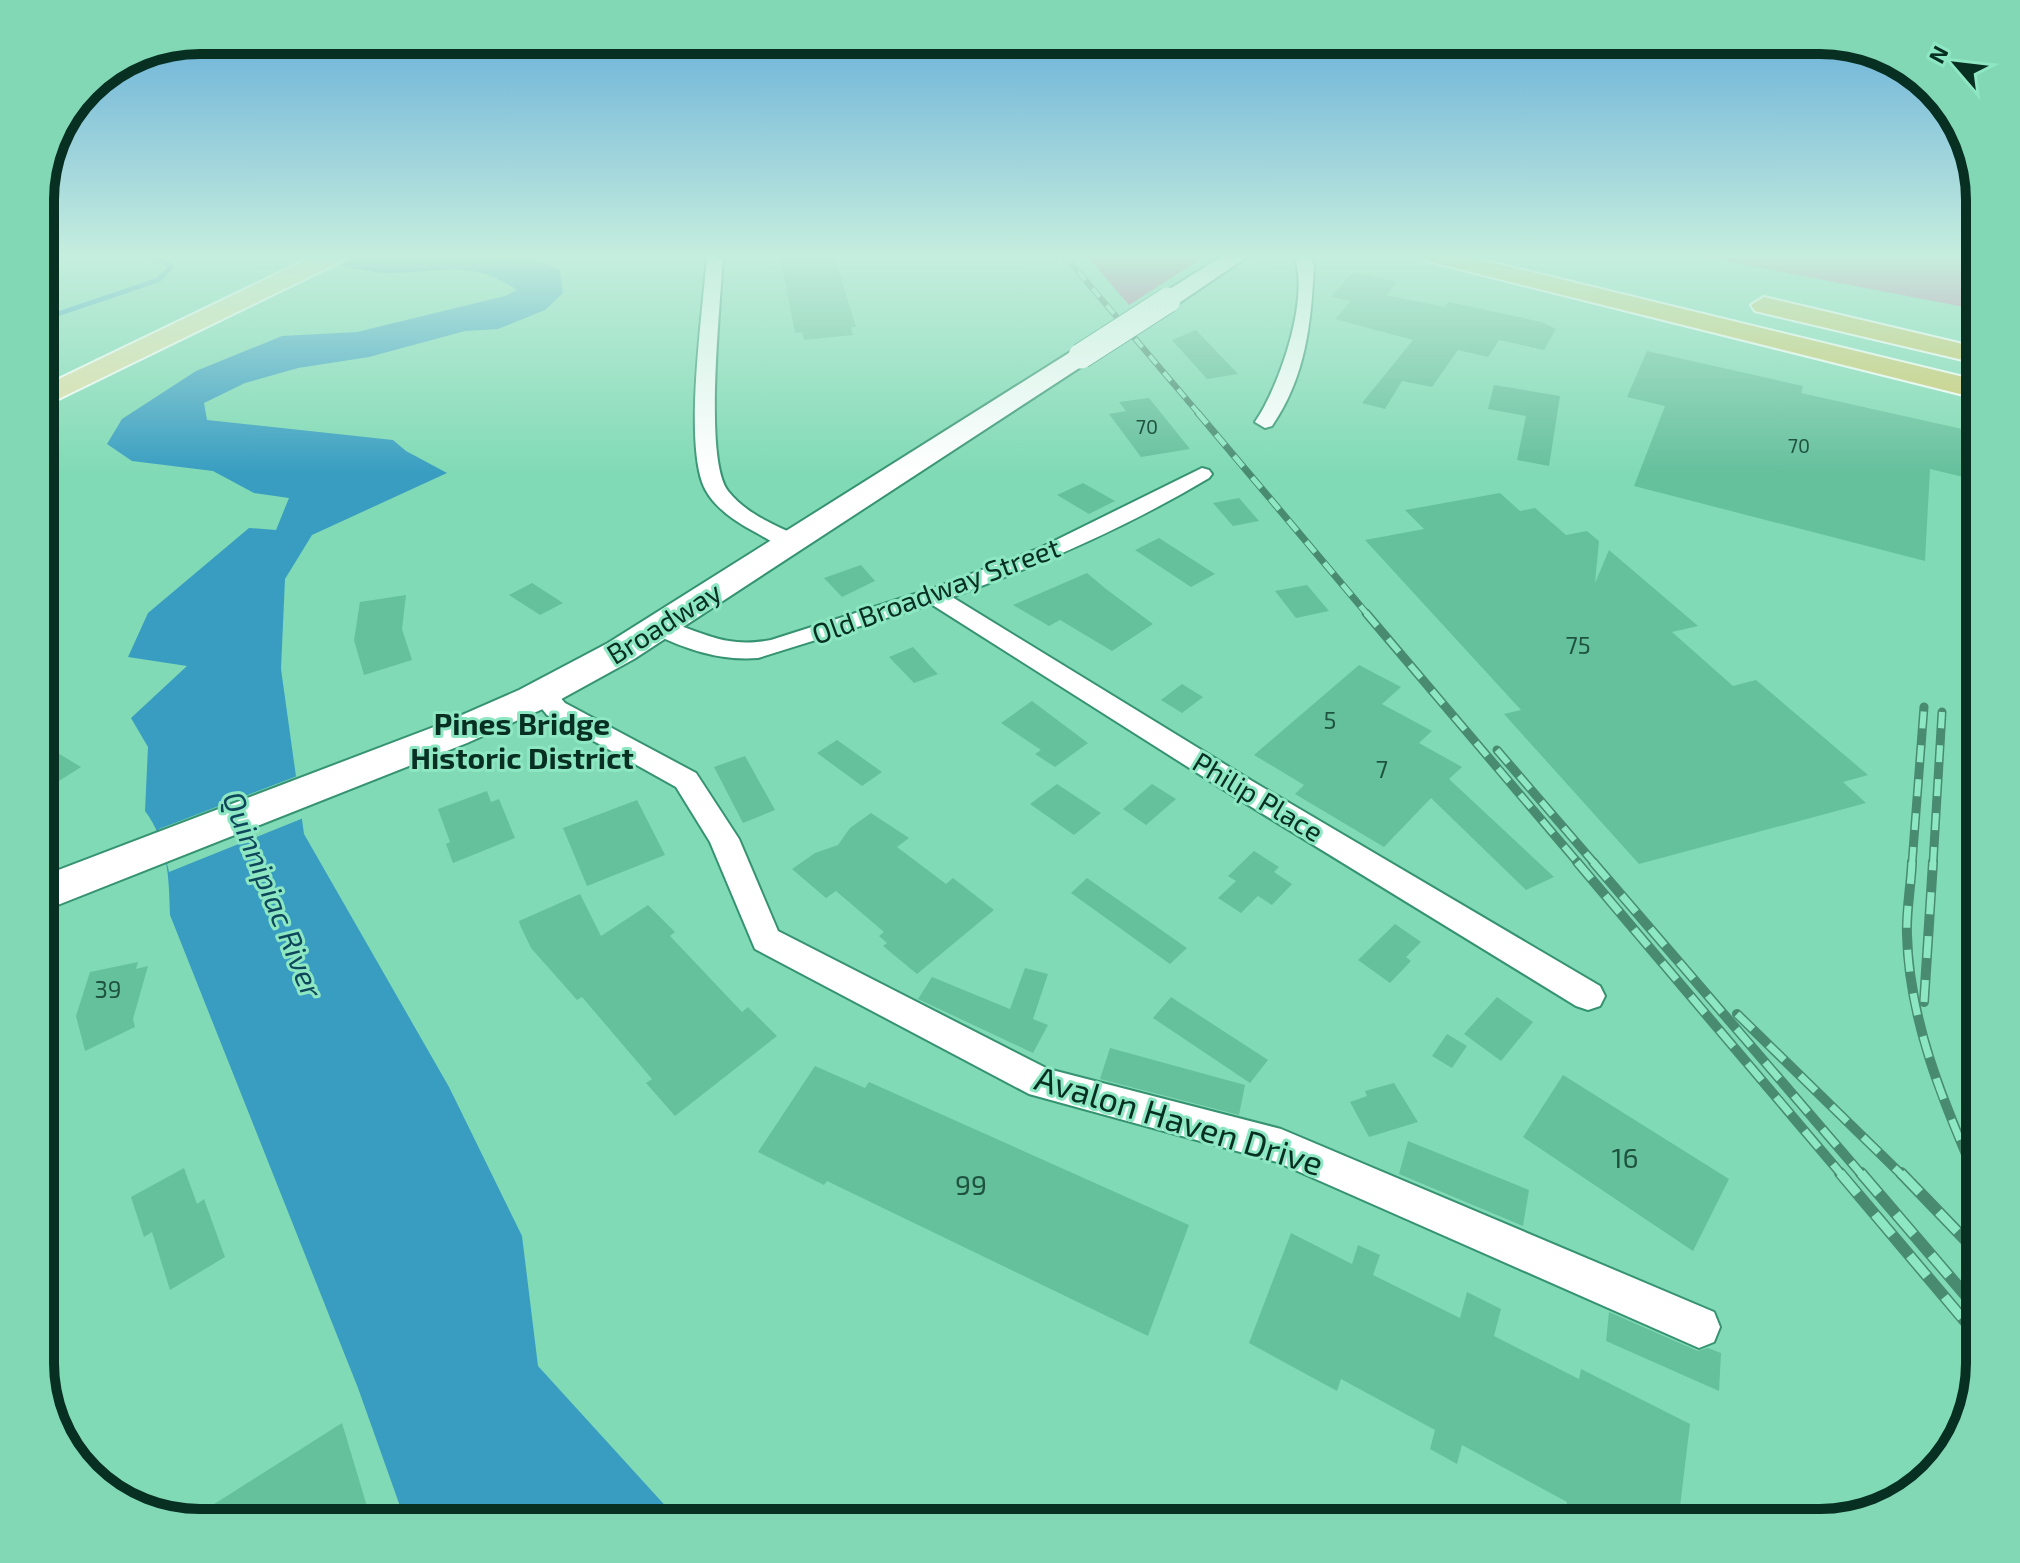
<svg xmlns="http://www.w3.org/2000/svg" width="2020" height="1563" font-family="'Exo 2',sans-serif">
<style>
.green{fill:#c774a3}
.forest{fill:#bf6499}
.water{fill:#389dc1}
.pier{fill:#80dab5}
.lines{fill:none;stroke-linecap:round;stroke-linejoin:round}
.stream{stroke:#389dc1;stroke-width:5}
.building{fill:#65c09c}
.minor-casing{stroke:#369372;stroke-width:4}
.secondary-casing{stroke:#369372;stroke-width:4}
.primary-casing{stroke:#fff;stroke-width:4}
.motorway-casing{stroke:#fff;stroke-width:4}
.minor{fill:#fff;fill-rule:evenodd}
.secondary{fill:#fff;fill-rule:evenodd}
.primary{fill:#e2dea5;fill-rule:evenodd}
.motorway{fill:#cec869;fill-rule:evenodd}
.rail-far4-casing{stroke:#488b71;stroke-width:6}
.rail-far3-casing{stroke:#488b71;stroke-width:7}
.rail-far2-casing{stroke:#488b71;stroke-width:9}
.rail-far1-casing{stroke:#488b71;stroke-width:10}
.rail-casing{stroke:#488b71;stroke-width:12}
.rail-far4{stroke:#8de7c2;stroke-width:4;stroke-dasharray:11;stroke-linecap:butt}
.rail-far3{stroke:#8de7c2;stroke-width:5;stroke-dasharray:14;stroke-linecap:butt}
.rail-far2{stroke:#8de7c2;stroke-width:6;stroke-dasharray:17;stroke-linecap:butt}
.rail-far1{stroke:#8de7c2;stroke-width:7;stroke-dasharray:22;stroke-linecap:butt}
.rail{stroke:#8de7c2;stroke-width:9;stroke-dasharray:27;stroke-linecap:butt}
.secondary-bridge-casing{stroke:#369372;stroke-width:27;stroke-linecap:butt}
.secondary-bridge{stroke:#fff;stroke-width:25}
.labels{text-anchor:middle;stroke-width:6;stroke-linejoin:round;paint-order:stroke}
.far-number-label{font-size:20px;fill:#1e5340}
.number-label{font-size:24px;fill:#1e5340}
.street-label{font-size:28px;fill:#072f22;stroke:#8de7c2}
.near-number-label{font-size:28px;fill:#1e5340}
.neighbourhood-label{font-size:30px;font-weight:bold;fill:#072f22;stroke:#8de7c2}
.water-label{font-size:30px;font-style:italic;fill:#0e475b;stroke:#8de7c2}
.near-street-label{font-size:34px;fill:#072f22;stroke:#8de7c2}
.rim{fill:none;stroke:#072f22;stroke-width:10}
</style>
<rect width="100%" height="100%" fill="#80dab5"/>
<polygon class="green" points="1694,255 1980,255 1980,310"/>
<polygon class="forest" points="1086,255 1207,255 1129,305"/>
<path class="water" d="M362 255H528L560 271 563 293 545 310 498 329 465 331 369 357 298 368 245 383 204 403 207 420 393 440 406 451 447 473 312 535 285 579 281 669 304 834 449 1087 522 1236 538 1366 681 1523H406L358 1388 170 915C169 877 168 842 145 811L148 747 131 718 187 666 128 657 148 613 249 528 276 530 289 498 254 493 213 471 132 461 107 444 122 419 196 371 282 336 357 332 505 296 517 290C470 258 441 273 390 273 373 273 356 268 339 266Z"/>
<polygon class="pier" points="300,775 306,817 169,872 159,829"/>
<g class="lines">
<polyline class="stream" points="40,320 158,280 172,266 151,255"/>
</g>
<g class="building">
<polygon points="780,255 834,255 856,327 851,327 853,335 804,340 802,332 795,333"/>
<polygon points="1353,272 1397,282 1386,295 1444,307 1449,302 1542,322 1556,329 1544,350 1499,340 1488,357 1458,350 1432,387 1402,381 1385,409 1362,403 1413,340 1335,319 1351,301 1331,297"/>
<polygon points="1196,330 1238,374 1207,379 1172,340"/>
<polygon points="1647,351 1803,386 1801,393 1980,433 1980,481 1930,469 1925,561 1634,486 1665,406 1627,397"/>
<polygon points="1494,385 1560,396 1549,466 1517,460 1526,416 1488,409"/>
<polygon points="1149,398 1190,449 1141,457 1109,414 1126,411 1119,402"/>
<polygon points="1083,483 1115,501 1089,514 1057,495"/>
<polygon points="1500,493 1520,511 1535,508 1566,535 1587,531 1599,541 1595,583 1609,550 1698,626 1672,632 1733,686 1756,680 1868,775 1843,782 1866,803 1639,864 1504,714 1521,710 1365,540 1424,529 1405,510"/>
<polygon points="1239,498 1259,521 1233,526 1213,503"/>
<polygon points="1159,538 1215,574 1191,587 1135,550"/>
<polygon points="861,565 875,581 842,597 824,578"/>
<polygon points="1087,573 1106,589 1153,624 1112,651 1060,620 1049,626 1013,605"/>
<polygon points="532,583 563,603 540,615 509,595"/>
<polygon points="1307,585 1329,611 1296,618 1275,591"/>
<polygon points="406,595 402,629 412,660 364,675 354,640 360,602"/>
<polygon points="913,647 930,666 938,674 914,683 889,657"/>
<polygon points="1359,665 1401,687 1382,704 1432,731 1419,743 1462,767 1449,779 1554,877 1526,890 1431,798 1384,847 1295,794 1304,785 1254,755"/>
<polygon points="1182,684 1203,697 1182,713 1161,700"/>
<polygon points="1032,701 1088,743 1055,767 1035,754 1041,750 1001,723"/>
<polygon points="837,740 882,772 862,786 817,753"/>
<polygon points="51,749 81,767 40,793 40,756"/>
<polygon points="745,756 775,810 743,823 714,767"/>
<polygon points="1057,784 1101,813 1074,835 1030,804"/>
<polygon points="1152,784 1176,799 1146,825 1123,809"/>
<polygon points="487,791 491,802 499,799 515,838 453,863 446,844 450,842 438,809"/>
<polygon points="637,800 665,855 587,886 563,828"/>
<polygon points="871,813 909,838 897,847 946,884 953,878 994,910 917,974 883,946 887,943 879,936 884,932 836,891 826,898 792,869 815,853 838,845 850,828"/>
<polygon points="1254,851 1279,867 1274,872 1292,884 1272,905 1258,896 1241,913 1218,898 1236,881 1228,876"/>
<polygon points="1087,878 1187,948 1170,964 1071,893"/>
<polygon points="580,894 601,936 648,905 675,932 670,936 742,1012 748,1007 777,1036 675,1116 646,1083 652,1079 582,997 577,1000 531,948 520,925 519,921"/>
<polygon points="1395,924 1421,942 1406,957 1411,961 1390,983 1358,960"/>
<polygon points="138,962 136,969 148,966 133,1019 135,1027 85,1051 76,1016 90,972"/>
<polygon points="1025,968 1048,974 1033,1019 1048,1025 1033,1053 918,999 932,977 1010,1009"/>
<polygon points="1171,997 1268,1060 1250,1083 1153,1018"/>
<polygon points="1497,997 1533,1022 1501,1061 1464,1034"/>
<polygon points="1447,1034 1467,1046 1452,1068 1432,1056"/>
<polygon points="1110,1048 1245,1085 1239,1115 1100,1079"/>
<polygon points="815,1066 865,1088 869,1082 1189,1225 1148,1336 827,1181 824,1185 758,1152"/>
<polygon points="1563,1075 1729,1179 1693,1251 1523,1137"/>
<polygon points="1394,1083 1418,1122 1369,1137 1350,1102 1367,1096 1365,1091"/>
<polygon points="1408,1141 1529,1190 1523,1226 1399,1174"/>
<polygon points="184,1168 197,1204 204,1199 225,1257 170,1290 152,1232 144,1237 131,1197"/>
<polygon points="1291,1233 1352,1264 1358,1245 1380,1255 1373,1275 1460,1318 1467,1292 1501,1309 1494,1336 1579,1379 1581,1369 1690,1424 1678,1523 1575,1523 1565,1517 1567,1502 1462,1445 1457,1464 1430,1449 1435,1430 1341,1379 1337,1391 1249,1343"/>
<polygon points="1609,1312 1698,1351 1708,1348 1721,1353 1719,1391 1606,1341"/>
<polygon points="342,1423 372,1523 199,1523 189,1520"/>
</g>
<g class="lines">
<defs>
<g id="minor">
<path d="M707 255H723C721 301 703 459 728 491 746 514 775 525 800 537L803 542 800 547C784 551 768 539 755 532 734 521 710 505 702 482 685 432 703 311 707 255Z"/>
<path d="M1293 255H1309L1314 265C1311 324 1306 376 1272 426L1265 428 1255 422C1279 388 1312 293 1293 255Z"/>
<path d="M1202 468 1209 470 1212 474 1209 478C1127 527 1042 564 952 597L1252 781 1600 986 1605 996 1600 1006 1588 1010 1576 1006 1232 795 931 604 758 658C719 661 685 649 650 632L647 627 659 619C702 631 723 649 771 640L934 588 1040 548Z"/>
<polygon points="543,685 552,688 565,703 696,773 739,839 778,931 1048,1069 1281,1129 1714,1312 1720,1327 1714,1342 1699,1348 1277,1162 1029,1094 755,949 710,842 676,787 547,715 530,694 534,688"/>
</g>
<g id="secondary">
<polygon points="1224,255 1250,255 1176,305 1160,305 1156,300 1160,295"/>
<polygon points="1081,348 1094,356 1090,361 634,659 545,708 467,743 40,912 40,877 439,725 519,690 608,643 1072,351"/>
</g>
<polygon id="primary" points="316,255 347,255 344,260 40,408 40,388"/>
<g id="motorway">
<polygon points="1420,255 1461,255 1980,381 1980,399 1423,260"/>
<polygon points="1764,297 1980,348 1980,364 1755,311 1751,305"/>
</g>
</defs>
<use href="#minor" class="minor-casing"/>
<use href="#secondary" class="secondary-casing"/>
<use href="#primary" class="primary-casing"/>
<use href="#motorway" class="motorway-casing"/>
<use href="#minor" class="minor"/>
<use href="#secondary" class="secondary"/>
<use href="#primary" class="primary"/>
<use href="#motorway" class="motorway"/>
<defs>
<polyline id="rail-far4" points="1064,255 1200,415"/>
<polyline id="rail-far3" points="1198,413 1368,615"/>
<g id="rail-far2">
<polyline points="1366,613 1579,864"/>
<polyline points="1497,750 1595,864"/>
<polyline points="1912,864 1924,707"/>
<polyline points="1933,864 1942,712"/>
</g>
<g id="rail-far1">
<polyline points="1577,862 1842,1175"/>
<polyline points="1593,862 1862,1175"/>
<path d="M1912 862C1911 886 1906 911 1907 935 1909 1019 1942 1099 1975 1175"/>
<polyline points="1924,1002 1933,862"/>
<polyline points="1737,1014 1902,1175"/>
</g>
<g id="rail">
<polyline points="1840,1173 1980,1339"/>
<polyline points="1861,1173 1980,1312"/>
<polyline points="1901,1173 1980,1255"/>
<polyline points="1974,1173 1980,1187"/>
</g>
</defs>
<use href="#rail-far4" class="rail-far4-casing"/>
<use href="#rail-far3" class="rail-far3-casing"/>
<use href="#rail-far2" class="rail-far2-casing"/>
<use href="#rail-far1" class="rail-far1-casing"/>
<use href="#rail" class="rail-casing"/>
<use href="#rail-far4" class="rail-far4"/>
<use href="#rail-far3" class="rail-far3"/>
<use href="#rail-far2" class="rail-far2"/>
<use href="#rail-far1" class="rail-far1"/>
<use href="#rail" class="rail"/>
<defs>
<polyline id="secondary-bridge" points="1081,356 1168,300"/>
</defs>
<use href="#secondary-bridge" class="secondary-bridge-casing"/>
<use href="#secondary-bridge" class="secondary-bridge"/>
</g>
<linearGradient id="sky" x2="0" y2="1"><stop stop-color="#61abd8"/><stop offset="0.54" stop-color="#c6eede"/><stop offset="1" stop-color="#c6eede" stop-opacity="0"/></linearGradient>
<rect width="2020" height="474" fill="url(#sky)"/>
<g class="labels">
<g class="far-number-label">
<text x="1147" y="434">70</text>
<text x="1799" y="453">70</text>
</g>
<g class="number-label">
<text x="1578" y="654">75</text>
<text x="1330" y="729">5</text>
<text x="1382" y="778">7</text>
<text x="108" y="998">39</text>
</g>
<g class="street-label">
<text transform="translate(936 591) rotate(-20)" y="10">Old Broadway Street</text>
<text transform="translate(664 623) rotate(-32)" y="10">Broadway</text>
<text transform="translate(1258 797) rotate(31)" y="10">Philip Place</text>
</g>
<g class="near-number-label">
<text x="1625" y="1168">16</text>
<text x="971" y="1195">99</text>
</g>
<g class="neighbourhood-label">
<text x="522" y="735">Pines Bridge<tspan x="522" dy="34">Historic District</tspan></text>
</g>
<g class="water-label">
<text transform="translate(272 895) rotate(68)" y="10">Quinnipiac River</text>
</g>
<g class="near-street-label">
<text transform="translate(1179 1121) rotate(17)" y="12">Avalon Haven Drive</text>
</g>
</g>
<path d="M0 0H2020V1563H0ZM200 54H1820A146 146 0 0 1 1966 200V1363A146 146 0 0 1 1820 1509H200A146 146 0 0 1 54 1363V200A146 146 0 0 1 200 54Z" fill="#82d8b5" fill-rule="evenodd"/>
<path class="rim" d="M200 54H1820A146 146 0 0 1 1966 200V1363A146 146 0 0 1 1820 1509H200A146 146 0 0 1 54 1363V200A146 146 0 0 1 200 54Z"/>
<g transform="translate(1956 64) rotate(298)" stroke="#8de7c2" stroke-width="6" paint-order="stroke">
<path d="M0-6L14 30L0 20L-14 30Z" fill="#072f22"/>
<text y="-12" font-size="22" font-weight="bold" text-anchor="middle" fill="#072f22">N</text>
</g>
</svg>
